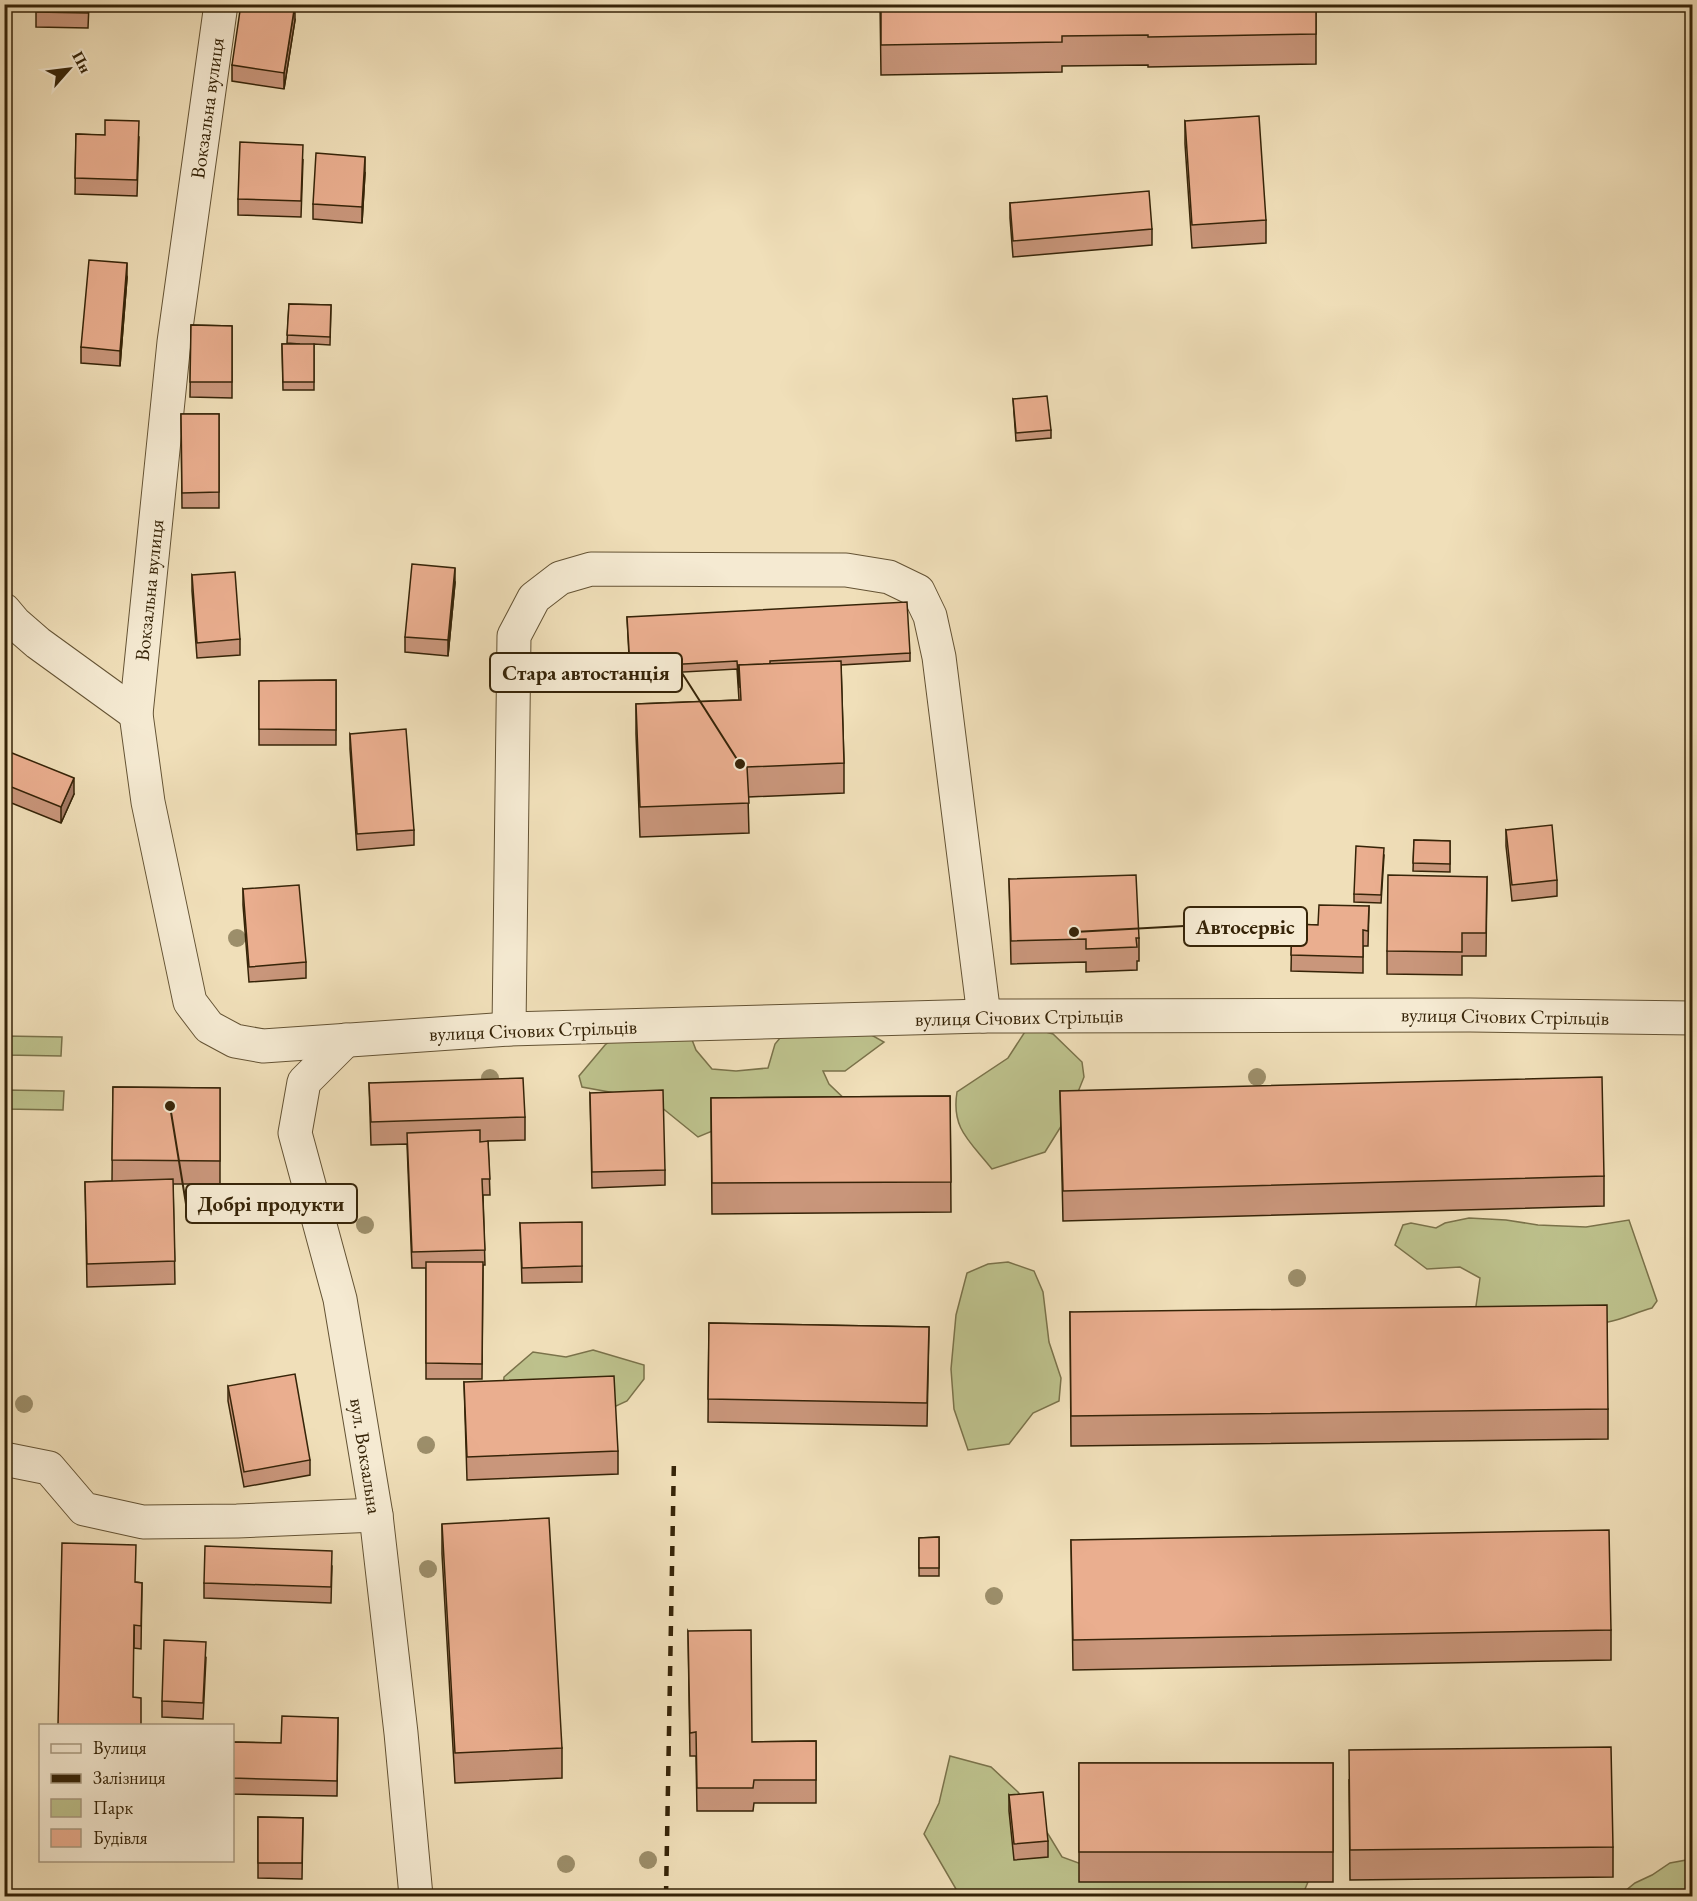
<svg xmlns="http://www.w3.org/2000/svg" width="1697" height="1901" font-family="'EB Garamond',serif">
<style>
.green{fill:#bdc18c;stroke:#7a724a;stroke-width:1.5}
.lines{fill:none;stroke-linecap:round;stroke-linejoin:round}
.minor-casing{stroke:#645334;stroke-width:35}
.minor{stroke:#f5ead2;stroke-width:33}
.rail{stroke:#362408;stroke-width:4.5;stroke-dasharray:10 10;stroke-linecap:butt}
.tree{fill:#9c8e6a}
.wall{fill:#c9967b;stroke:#362408;stroke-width:1.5}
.shaded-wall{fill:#a47a64;stroke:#362408;stroke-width:1.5}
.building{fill:#eaae8f;stroke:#362408;stroke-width:1.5}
.labels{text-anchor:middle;stroke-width:5;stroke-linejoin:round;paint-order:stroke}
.street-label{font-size:20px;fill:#362408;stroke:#f5ead2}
.leader{fill:none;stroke:#362408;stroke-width:2}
.callout-dot{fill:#362408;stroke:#f5ead2;stroke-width:2}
.callout{fill:#f5ead2;stroke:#362408;stroke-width:2}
.callout-label{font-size:21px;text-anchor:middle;font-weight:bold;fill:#362408}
</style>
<rect width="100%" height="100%" fill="#f0dfb9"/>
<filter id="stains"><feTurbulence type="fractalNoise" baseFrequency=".00333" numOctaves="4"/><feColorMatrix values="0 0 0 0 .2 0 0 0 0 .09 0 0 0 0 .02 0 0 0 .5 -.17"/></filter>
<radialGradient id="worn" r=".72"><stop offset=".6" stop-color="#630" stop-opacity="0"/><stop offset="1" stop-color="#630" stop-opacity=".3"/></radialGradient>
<g class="green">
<path d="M1028 1027 1053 1034 1082 1062 1084 1077 1070 1112 1045 1152 992 1169C970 1141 951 1129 957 1092L1008 1058Z"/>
<polygon points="859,1028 884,1042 845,1071 823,1071 829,1084 853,1107 751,1115 698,1137 645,1094 626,1095 582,1087 579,1076 605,1045 624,1030 689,1032 696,1050 712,1069 736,1071 768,1068 775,1044 785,1032"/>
<polygon points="5,1036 62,1037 61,1056 5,1055"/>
<polygon points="6,1090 64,1091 63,1110 5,1109"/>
<path d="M1469 1218 1506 1220 1538 1225 1586 1227 1629 1220 1657 1301 1652 1308C1637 1312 1621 1320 1608 1322 1566 1329 1525 1322 1483 1317L1476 1306 1480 1278 1460 1267 1427 1269 1395 1245 1403 1225 1411 1223 1436 1228 1445 1223Z"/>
<polygon points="1008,1262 1034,1271 1043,1292 1049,1342 1061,1378 1059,1401 1033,1413 1009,1444 968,1450 954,1409 951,1369 956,1315 967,1273 988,1264"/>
<polygon points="593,1350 644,1365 644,1379 627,1401 601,1413 503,1393 504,1377 533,1352 566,1357"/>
<polygon points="950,1756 991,1767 1018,1792 1045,1829 1062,1857 1103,1872 1308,1882 1302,1896 960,1896 924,1834 939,1803"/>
<polygon points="1692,1859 1692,1896 1619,1896 1635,1883 1652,1875 1670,1863"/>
</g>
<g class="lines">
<defs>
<g id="minor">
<polyline points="221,4 174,342 136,714 148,802 190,1002 209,1027 235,1041 263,1046 509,1029 984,1016 1470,1015 1692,1018"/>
<polyline points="4,610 15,623 38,643 136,714"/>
<polyline points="509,1029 514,636 534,598 560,578 591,569 846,570 889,577 918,591 930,616 939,657 984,1016"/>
<polyline points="346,1040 304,1082 295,1133 340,1299 376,1515 401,1733 416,1896"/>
<polyline points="4,1459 49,1468 84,1509 143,1522 237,1521 376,1515"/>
</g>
</defs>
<use href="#minor" class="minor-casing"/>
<use href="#minor" class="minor"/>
<polyline class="rail" points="666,1896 674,1457"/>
</g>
<g class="tree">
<circle cx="237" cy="938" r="9"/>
<circle cx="1257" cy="1077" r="9"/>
<circle cx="490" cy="1078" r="9"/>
<circle cx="365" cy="1225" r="9"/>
<circle cx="1297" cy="1278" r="9"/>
<circle cx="24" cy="1404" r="9"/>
<circle cx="426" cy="1445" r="9"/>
<circle cx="428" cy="1569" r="9"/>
<circle cx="994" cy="1596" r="9"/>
<circle cx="648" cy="1860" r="9"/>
<circle cx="566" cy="1864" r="9"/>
</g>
<g class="wall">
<polygon points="36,4 89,4 88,28 36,27"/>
<polygon points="880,4 1316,4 1316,64 1148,67 1148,65 1062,66 1062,72 881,75"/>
<polygon points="295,20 284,89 232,81 232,65"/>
<polygon points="1185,121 1266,220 1266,243 1192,248 1185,144"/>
<polygon points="76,134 139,137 137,196 75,194"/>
<polygon points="303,160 301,217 238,215 238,199"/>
<polygon points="365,173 362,223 313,219 313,204"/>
<polygon points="1010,203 1152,229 1152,245 1013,257 1010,218"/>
<polygon points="127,278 120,366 81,363 81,347"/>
<polygon points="289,304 331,305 330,345 314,344 314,390 283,390 282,344 300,344 287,343"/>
<polygon points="191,325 232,326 232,398 190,397"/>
<polygon points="1013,399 1051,430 1051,438 1016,441"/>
<polygon points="181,414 219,414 219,508 182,508"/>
<polygon points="192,575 240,639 240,655 197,658 192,591"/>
<polygon points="455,583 448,656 405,652 405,637"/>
<polygon points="627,617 910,653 910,661 841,665 844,763 844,793 748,797 749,833 640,837 636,734 636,704 739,700 737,669 630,675"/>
<polygon points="336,680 336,745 259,745 259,681"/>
<polygon points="350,734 414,830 414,845 357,850 350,749"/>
<polygon points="4,770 74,794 61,823 4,800"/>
<polygon points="1506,830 1557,880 1557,896 1512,901 1506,846"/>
<polygon points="1414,840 1450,841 1450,872 1413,871"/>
<polygon points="1384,856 1381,903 1354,902 1354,894"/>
<polygon points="1487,877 1486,956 1462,956 1462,975 1387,974 1387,951"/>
<polygon points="1009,879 1139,938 1139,961 1137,961 1137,970 1086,972 1086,962 1011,964"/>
<polygon points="243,889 306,962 306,978 249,982 243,905"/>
<polygon points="1369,906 1368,946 1363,946 1363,973 1291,971 1292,924 1318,925"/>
<polygon points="369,1083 525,1117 525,1140 488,1141 490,1195 483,1195 485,1265 483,1265 482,1379 426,1379 426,1268 412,1268 407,1144 371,1145"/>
<polygon points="113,1087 220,1088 220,1184 173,1184 175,1284 87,1287 85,1182 112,1181"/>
<polygon points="1060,1091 1604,1176 1604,1206 1063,1221"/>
<polygon points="590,1093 665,1170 665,1185 592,1188"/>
<polygon points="950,1096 951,1212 712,1214 711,1098"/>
<polygon points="1687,1108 1692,1108 1692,1195 1688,1195"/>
<polygon points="520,1223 582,1266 582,1282 522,1283"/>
<polygon points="1070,1312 1608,1409 1608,1439 1071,1446"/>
<polygon points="709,1323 929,1327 927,1426 708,1422"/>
<polygon points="464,1382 618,1451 618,1474 467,1480"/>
<polygon points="228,1386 310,1460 310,1475 244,1487 228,1401"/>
<polygon points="442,1524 562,1748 562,1778 455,1783 442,1554"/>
<polygon points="939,1537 939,1576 919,1576 919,1538"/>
<polygon points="1071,1540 1611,1630 1611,1660 1073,1670"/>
<polygon points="332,1566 331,1603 204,1598 204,1583"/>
<polygon points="135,1582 142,1583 141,1649 134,1648"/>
<polygon points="688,1631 752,1742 816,1741 816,1803 754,1803 753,1811 697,1811 696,1756 690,1756"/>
<polygon points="206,1658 203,1719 162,1717 162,1701"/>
<polygon points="338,1718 337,1796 232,1794 232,1742 281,1743"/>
<rect x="1079" y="1763" width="254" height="119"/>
<polygon points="1349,1780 1613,1847 1613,1877 1350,1880"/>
<polygon points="1009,1795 1048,1841 1048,1857 1014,1860 1009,1811"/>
<polygon points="258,1817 303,1818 302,1879 258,1878"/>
</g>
<g class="shaded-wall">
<polygon points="295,4 295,20 284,89 284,73"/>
<polygon points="365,157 365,173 362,223 362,207"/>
<polygon points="127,263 127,278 120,366 120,351"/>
<polygon points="455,568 455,583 448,656 448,640"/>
<polygon points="74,778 74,794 61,823 61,807"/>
</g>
<g class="building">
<polygon points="36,4 88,4 88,13 36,12"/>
<polygon points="241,4 295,4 284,73 232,65"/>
<polygon points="881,4 1316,4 1316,34 1148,37 1148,35 1062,36 1062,42 881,45"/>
<polygon points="1259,116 1266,220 1192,225 1185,121"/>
<polygon points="105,120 139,121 137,180 75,178 76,134 105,135"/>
<polygon points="240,142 303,145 301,201 238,199"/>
<polygon points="316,153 365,157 362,207 313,204"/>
<polygon points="1149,191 1152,229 1013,241 1010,203"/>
<polygon points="89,260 127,263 120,351 81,347"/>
<polygon points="289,304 331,305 330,337 287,335"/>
<polygon points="191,325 232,326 232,382 190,382"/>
<polygon points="282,344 314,344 314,382 283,382"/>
<polygon points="1047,396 1051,430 1016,433 1013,399"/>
<polygon points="181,414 219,414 219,492 182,493"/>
<polygon points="412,564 455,568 448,640 405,637"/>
<polygon points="235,572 240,639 197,643 192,575"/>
<polygon points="907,602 910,653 770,661 770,664 739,665 739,688 737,661 630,667 627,617"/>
<polygon points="841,661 844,763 747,767 749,803 640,807 636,704 741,700 739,665"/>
<polygon points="336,680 336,730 259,729 259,681"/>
<polygon points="406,729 414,830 357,834 350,734"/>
<polygon points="12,753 74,778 61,807 4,784 4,770"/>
<polygon points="1552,825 1557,880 1512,885 1506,830"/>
<polygon points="1414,840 1450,841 1450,864 1413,863"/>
<polygon points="1356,846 1384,848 1381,895 1354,894"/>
<polygon points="1136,875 1139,938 1136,938 1137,947 1086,949 1086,939 1011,941 1009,879"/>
<polygon points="1388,875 1487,877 1486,933 1462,933 1462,952 1387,951"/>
<polygon points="299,885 306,962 249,967 243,889"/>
<polygon points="1319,905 1369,906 1368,931 1363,930 1363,957 1291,955 1292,924 1318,925"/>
<polygon points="1602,1077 1604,1176 1063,1191 1060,1091"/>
<polygon points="523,1078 525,1117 371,1122 369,1083"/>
<polygon points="113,1087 220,1088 220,1161 112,1160"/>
<polygon points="663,1090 665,1170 592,1172 590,1093"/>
<polygon points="950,1096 951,1182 712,1183 711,1098"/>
<polygon points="1687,1108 1692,1108 1692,1179 1688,1179"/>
<polygon points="480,1130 480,1142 488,1141 490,1179 482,1179 485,1250 412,1252 407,1133"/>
<polygon points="173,1179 175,1261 87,1264 85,1182"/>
<polygon points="582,1222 582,1266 522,1268 520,1223"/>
<polygon points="426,1262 483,1262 482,1364 426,1363"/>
<polygon points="1607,1305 1608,1409 1071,1416 1070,1312"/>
<polygon points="709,1323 929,1327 927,1403 708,1399"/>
<polygon points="295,1374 310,1460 244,1472 228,1386"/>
<polygon points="614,1376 618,1451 467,1457 464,1382"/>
<polygon points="549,1518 562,1748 455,1753 442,1524"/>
<polygon points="1609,1530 1611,1630 1073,1640 1071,1540"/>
<polygon points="939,1537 939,1568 919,1568 919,1538"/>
<polygon points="62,1543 136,1545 135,1582 142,1583 141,1626 134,1625 133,1697 141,1698 141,1725 58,1725"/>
<polygon points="205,1546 332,1551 331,1587 204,1583"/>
<polygon points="751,1630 752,1742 816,1741 816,1780 754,1780 753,1788 697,1788 696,1732 690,1733 688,1631"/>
<polygon points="164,1640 206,1642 203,1703 162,1701"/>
<polygon points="282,1716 338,1718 337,1781 232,1778 232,1742 281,1743"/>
<polygon points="1611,1747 1613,1847 1350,1850 1349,1750"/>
<rect x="1079" y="1763" width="254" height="89"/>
<polygon points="1043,1792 1048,1841 1014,1844 1009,1795"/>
<polygon points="258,1817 303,1818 302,1863 258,1863"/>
</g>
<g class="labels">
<g class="street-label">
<text transform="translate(207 108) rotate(-82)" y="7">Вокзальна вулиця</text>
<text transform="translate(149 590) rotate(-84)" y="7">Вокзальна вулиця</text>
<text transform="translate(1505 1016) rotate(1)" y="7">вулиця Січових Стрільців</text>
<text transform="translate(1019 1017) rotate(-1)" y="7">вулиця Січових Стрільців</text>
<text transform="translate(533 1030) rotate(-2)" y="7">вулиця Січових Стрільців</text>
<text transform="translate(366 1456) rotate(81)" y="7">вул. Вокзальна</text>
</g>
</g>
<path class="leader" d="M740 764L682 673M1074 932L1184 926M170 1106L186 1204"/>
<g class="callout-dot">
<circle cx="740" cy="764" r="6"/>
<circle cx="1074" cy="932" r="6"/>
<circle cx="170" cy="1106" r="6"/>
</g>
<g class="callout">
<rect x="490" y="653" width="192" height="39" rx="6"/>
<rect x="1184" y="907" width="123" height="39" rx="6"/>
<rect x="186" y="1184" width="171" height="39" rx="6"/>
</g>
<g class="callout-label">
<text x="586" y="680">Стара автостанція</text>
<text x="1245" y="934">Автосервіс</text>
<text x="271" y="1211">Добрі продукти</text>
</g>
<rect width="1697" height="1901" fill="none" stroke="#f0dfb9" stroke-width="24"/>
<rect x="6" y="6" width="1685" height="1889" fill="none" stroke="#362408" stroke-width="3"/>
<rect x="12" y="12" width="1673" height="1877" fill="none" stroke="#362408" stroke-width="1.5"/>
<rect x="39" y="1724" width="195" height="138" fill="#f5ead2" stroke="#a99b81" stroke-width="1.5"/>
<rect x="51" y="1744" width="30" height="9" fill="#f5ead2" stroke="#a99b81" stroke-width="1.5"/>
<text x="93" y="1754" font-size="18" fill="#362408">Вулиця</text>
<rect x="51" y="1774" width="30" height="9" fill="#362408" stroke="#a99b81" stroke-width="1.5"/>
<text x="93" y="1784" font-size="18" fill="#362408">Залізниця</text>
<rect x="51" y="1799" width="30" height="18" fill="#bdc18c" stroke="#a99b81" stroke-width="1.5"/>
<text x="93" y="1814" font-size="18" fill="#362408">Парк</text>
<rect x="51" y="1829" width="30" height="18" fill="#eaae8f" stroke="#a99b81" stroke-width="1.5"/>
<text x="93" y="1844" font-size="18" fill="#362408">Будівля</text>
<g transform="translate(69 69) rotate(62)" stroke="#f5ead2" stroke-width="4.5" paint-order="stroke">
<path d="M0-4.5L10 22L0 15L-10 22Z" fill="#362408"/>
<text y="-9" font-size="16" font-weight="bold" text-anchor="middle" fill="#362408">Пн</text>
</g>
<rect width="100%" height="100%" filter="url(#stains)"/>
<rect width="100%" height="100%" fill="url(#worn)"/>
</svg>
